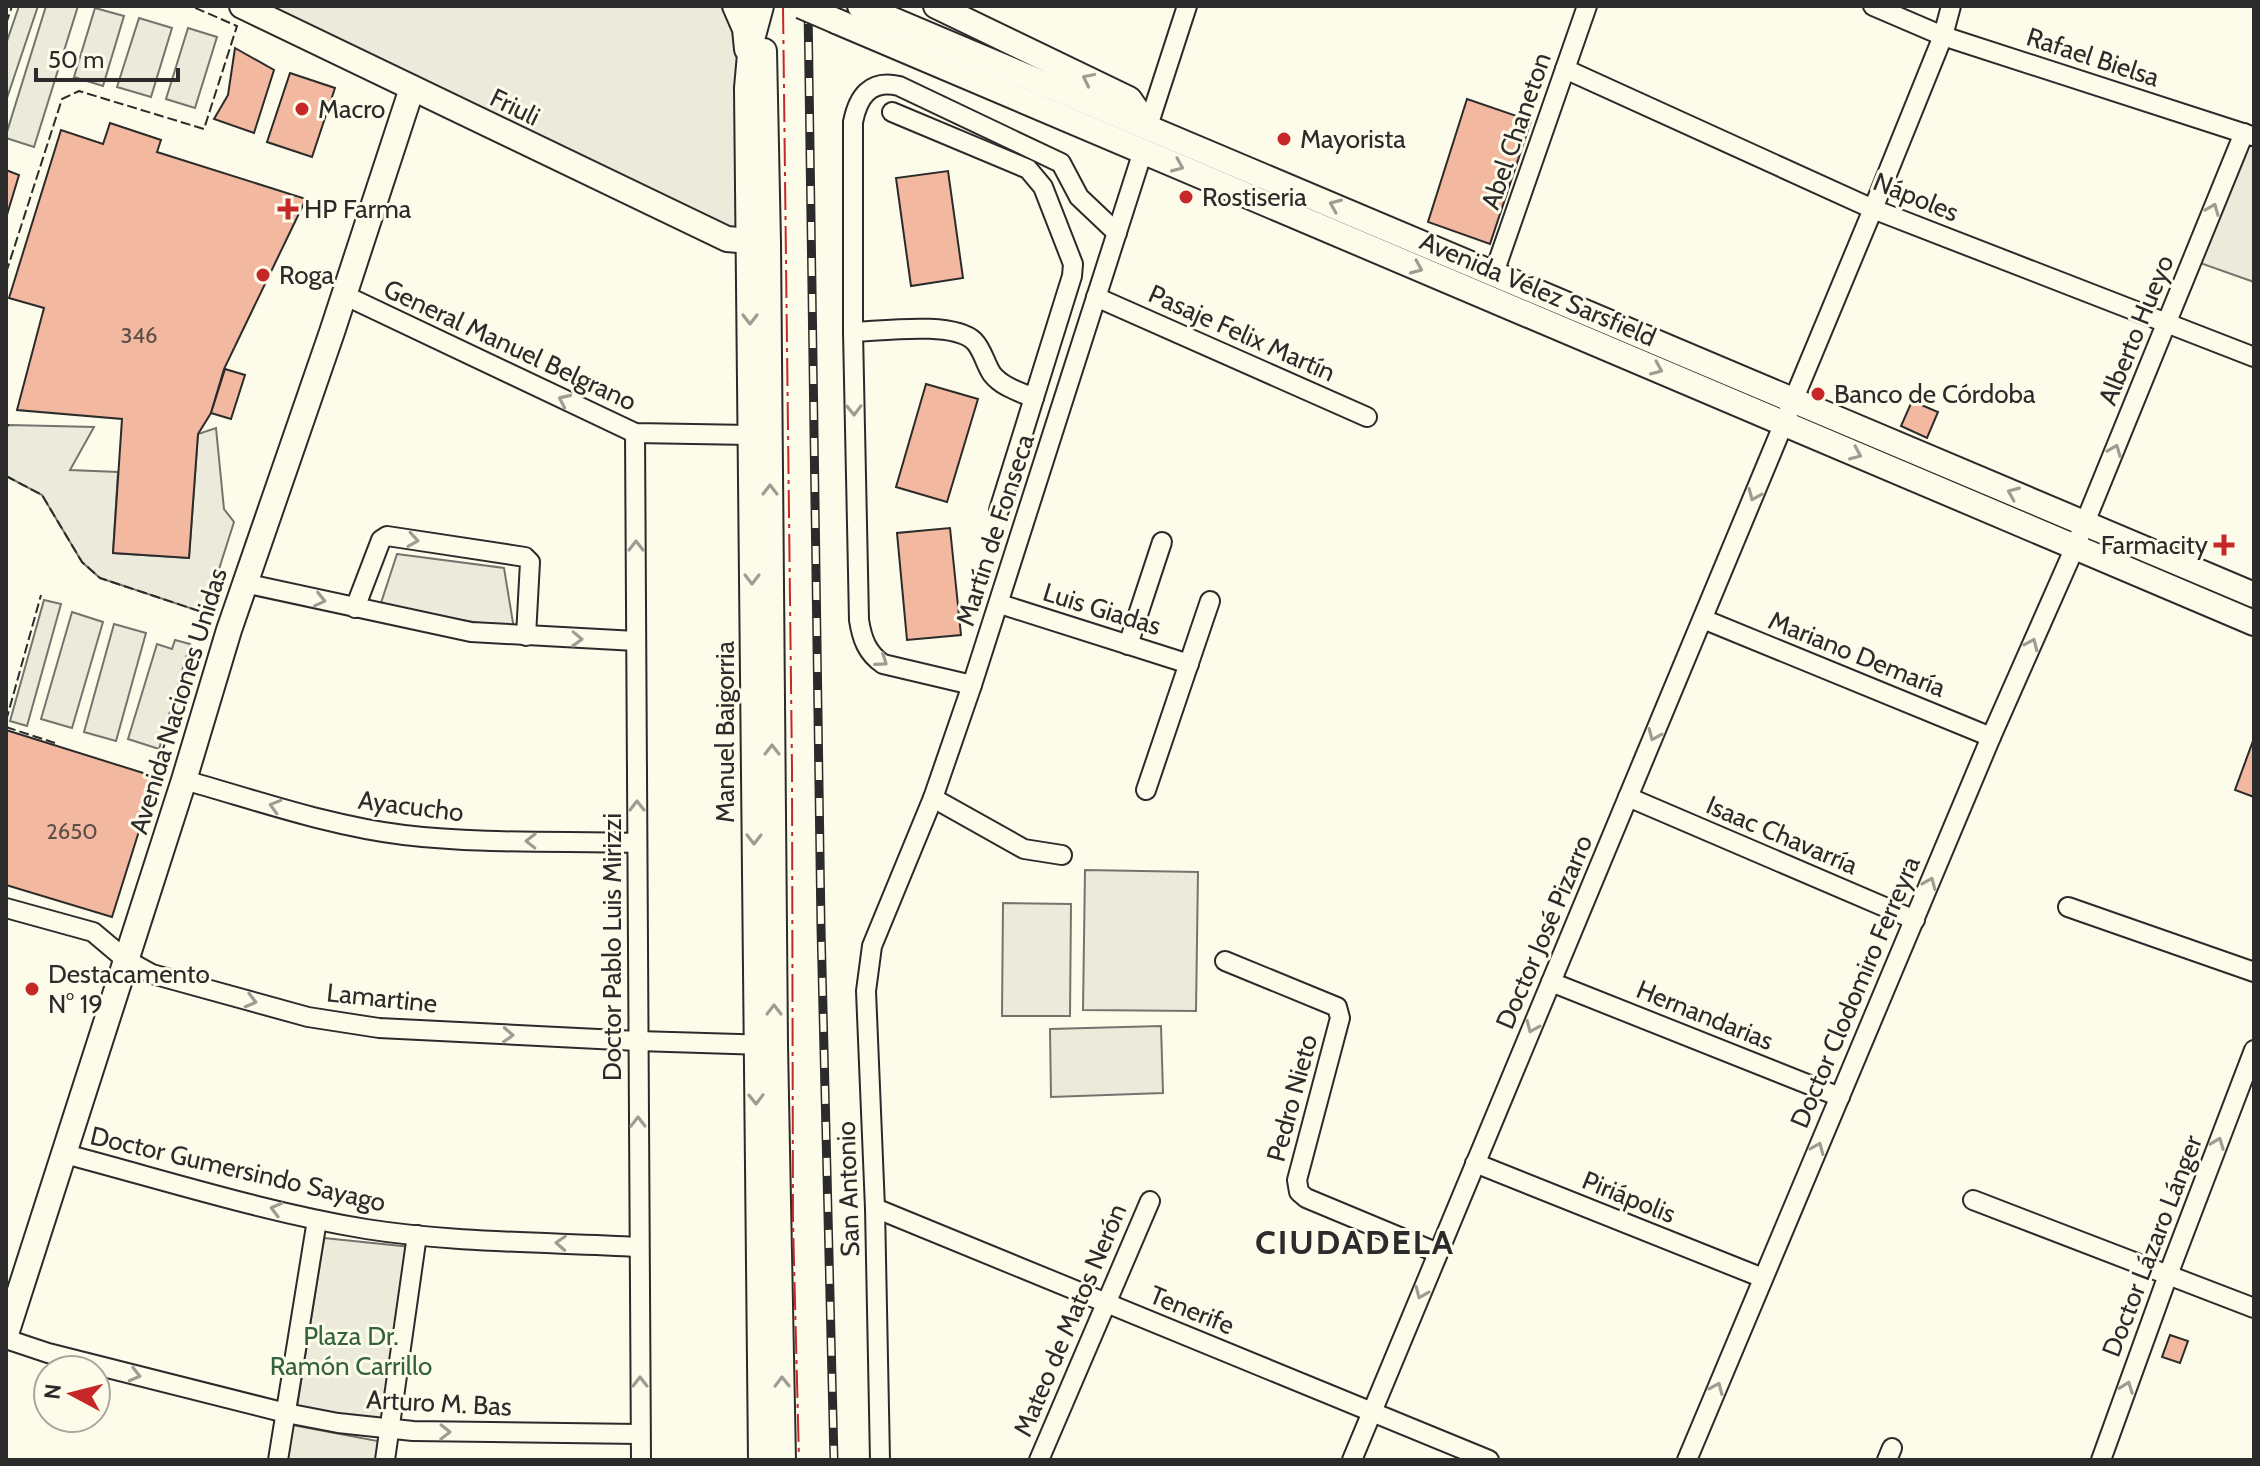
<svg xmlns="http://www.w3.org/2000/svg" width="2260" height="1466" font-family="Cabin,sans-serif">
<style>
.green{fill:#ecebdb;stroke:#74746e;stroke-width:2}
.parking{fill:#eceadb;stroke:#74746e;stroke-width:2}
.building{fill:#f2b8a0;stroke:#2b2b2b;stroke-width:2}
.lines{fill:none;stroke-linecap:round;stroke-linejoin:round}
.street-casing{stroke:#2b2b2b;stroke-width:22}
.secondary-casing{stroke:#2b2b2b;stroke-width:28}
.street{stroke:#fdfbea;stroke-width:18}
.secondary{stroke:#fdfbea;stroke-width:24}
.rail-casing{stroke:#2b2b2b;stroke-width:9}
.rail{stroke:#fdfbea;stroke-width:6;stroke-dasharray:18;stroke-linecap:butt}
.secondary-bridge-casing{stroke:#2b2b2b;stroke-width:28;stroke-linecap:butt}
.secondary-bridge{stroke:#fdfbea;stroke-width:24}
.fence{stroke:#2b2b2b;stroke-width:2;stroke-dasharray:10 4;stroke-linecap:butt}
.power{stroke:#c62828;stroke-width:2;stroke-dasharray:28 6 4 6;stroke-linecap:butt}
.oneway{stroke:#9e9d94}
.poi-dot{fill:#c62828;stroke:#fdfbea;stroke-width:3}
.labels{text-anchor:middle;stroke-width:6;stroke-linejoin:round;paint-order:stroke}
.number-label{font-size:22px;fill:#5d4e48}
.street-label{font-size:26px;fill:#2b2b2b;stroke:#fdfbea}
.poi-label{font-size:26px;fill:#2b2b2b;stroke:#fdfbea;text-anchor:start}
.park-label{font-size:26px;fill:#34623c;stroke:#fdfbea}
.district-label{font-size:34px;font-weight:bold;letter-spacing:2px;fill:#2b2b2b;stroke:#fdfbea}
</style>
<rect width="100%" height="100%" fill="#fdfbea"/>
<g class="green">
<polygon points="242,6 735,6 750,241"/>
<polygon points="2244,133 2254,137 2254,282 2200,263"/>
<polygon points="9,425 94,427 70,470 118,472 113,553 189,558 198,434 216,428 224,509 234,522 205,613 100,578 82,562 42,495 6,476 6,426"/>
<polygon points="397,554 504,568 514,629 380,606"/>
<polygon points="1085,870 1198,872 1196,1011 1083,1010"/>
<polygon points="1003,903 1071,904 1070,1016 1002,1016"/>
<polygon points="1161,1026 1163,1093 1051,1097 1050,1029"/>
<polygon points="324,1238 411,1247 385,1423 297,1407"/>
<polygon points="292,1425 383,1442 380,1460 286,1460"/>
</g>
<g class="parking">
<polygon points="19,6 38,6 6,101 6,44"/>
<polygon points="46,6 78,6 34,147 6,138 6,135"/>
<polygon points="95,8 124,16 103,86 74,77"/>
<polygon points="139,18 172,28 151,97 117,87"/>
<polygon points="188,28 217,37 195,108 166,99"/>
<polygon points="44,600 61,604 27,726 10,721"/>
<polygon points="72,612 103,622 72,728 41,719"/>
<polygon points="114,624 146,633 116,741 84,732"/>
<polygon points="175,640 190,644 159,749 128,739 157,644 172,649"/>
</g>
<g class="building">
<polygon points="235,48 274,70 254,133 214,119 228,95"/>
<polygon points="290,73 335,88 312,157 267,142"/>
<polygon points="1467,99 1531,121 1490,244 1428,222"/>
<polygon points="110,123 161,140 157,152 306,199 224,369 211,413 198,434 189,558 113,553 122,419 17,410 44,308 9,298 61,130 103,144"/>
<polygon points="6,170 19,175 6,218"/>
<polygon points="948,171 963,278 911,286 896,178"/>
<polygon points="225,369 245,375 231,419 211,413"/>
<polygon points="926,384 978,399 947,502 896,487"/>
<polygon points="1912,401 1938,412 1927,438 1901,426"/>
<polygon points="950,528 961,635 907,640 897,533"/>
<polygon points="6,730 156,777 112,917 6,885"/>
<polygon points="2254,738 2254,797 2235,790"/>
<polygon points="2170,1335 2188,1341 2180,1363 2162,1357"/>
</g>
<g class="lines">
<defs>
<g id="street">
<polyline points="1873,6 1943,36 2252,136"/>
<polyline points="1565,69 1873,209 2254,357"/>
<polyline points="892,112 1028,169 1043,187 1073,264 1072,276 999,510"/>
<polyline points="1148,126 1187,6"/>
<polyline points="1494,273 1587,6"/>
<polyline points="344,295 635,433 751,435"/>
<polyline points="1096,297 1367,417"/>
<path d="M853 332C882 331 953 321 974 341 983 350 985 364 992 374 1002 387 1020 392 1034 398"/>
<polyline points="635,433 641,1460"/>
<polyline points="244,583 471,632 636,641"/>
<polyline points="1000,604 1189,664"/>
<polyline points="355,608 381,540 387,536 525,557 530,562 526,636"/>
<polyline points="1703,619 1991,737"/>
<polyline points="1128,645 1162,542"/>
<path d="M972 685 883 664C867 653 862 639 859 620L853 332V122C858 97 870 79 899 86L1061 163 1079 197 1117 233"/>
<path d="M184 780C256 800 329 826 404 835 481 844 560 841 637 843"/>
<polyline points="1146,790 1210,601"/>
<polyline points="1628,797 1915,920"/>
<polyline points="933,798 1024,849 1062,855"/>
<polyline points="2068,907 2254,972"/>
<polyline points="6,908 93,932 125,959 152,974 308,1017 379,1028 638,1041 768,1045"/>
<polyline points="1225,961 1337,1007 1340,1018 1297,1180 1299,1192 1306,1198 1438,1253"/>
<polyline points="1551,982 1840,1097"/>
<path d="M65 1154C164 1180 264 1212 366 1229 455 1243 549 1242 639 1247"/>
<polyline points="1475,1163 1763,1278"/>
<polyline points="1973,1200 2254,1308"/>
<polyline points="875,1208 1489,1460"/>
<polyline points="6,1339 48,1353 286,1413 338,1423 413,1431 640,1434"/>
<polyline points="278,1460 317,1220"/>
<polyline points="385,1460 417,1235"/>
<polyline points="880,1460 875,1208 866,991 872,946 933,798 972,685 1143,151"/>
<polyline points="1039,1460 1150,1201"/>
<polyline points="1352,1460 1873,209 1943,36 1951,6"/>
<polyline points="1687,1460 1991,737 2075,547 2244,133"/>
<polyline points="1887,1460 1892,1448"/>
<polyline points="2101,1460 2168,1275 2254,1050"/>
</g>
<g id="secondary">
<polyline points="242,6 727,239 750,241"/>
<polyline points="735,6 745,29 747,49"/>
<polyline points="761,6 751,43 747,88 761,1460"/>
<polyline points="860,6 2254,595"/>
<polyline points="936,6 1129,99 1148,126"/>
<polyline points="836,21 2254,623"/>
<polyline points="764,51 768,243 775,1045 783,1460"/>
<polyline points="6,1334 184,780 229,630 332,332 412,88"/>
</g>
</defs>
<use href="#street" class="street-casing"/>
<use href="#secondary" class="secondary-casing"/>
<use href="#street" class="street"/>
<use href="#secondary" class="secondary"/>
<defs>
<polyline id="rail" points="808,6 821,927 834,1460"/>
</defs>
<use href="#rail" class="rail-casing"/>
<use href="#rail" class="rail"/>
<defs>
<polyline id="secondary-bridge" points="801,6 836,21"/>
</defs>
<use href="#secondary-bridge" class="secondary-bridge-casing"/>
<use href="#secondary-bridge" class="secondary-bridge"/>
<g class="fence">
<polyline points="6,24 12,6"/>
<polyline points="6,273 62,99 79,91 204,129 237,26 191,6"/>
<polyline points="6,426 9,425"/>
<polyline points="6,476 42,495 82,562 100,578 205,613"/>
<polyline points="6,721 41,595"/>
<polyline points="6,727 55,743"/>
<polyline points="154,777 192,659"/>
</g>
<polyline class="power" points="783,6 792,768 793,1222 799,1460"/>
</g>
<defs><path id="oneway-chevron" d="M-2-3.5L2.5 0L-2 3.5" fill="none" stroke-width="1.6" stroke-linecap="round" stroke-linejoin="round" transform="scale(2)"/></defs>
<g class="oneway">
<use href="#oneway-chevron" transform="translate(1088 79) rotate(-154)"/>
<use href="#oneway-chevron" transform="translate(1178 166) rotate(23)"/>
<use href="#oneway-chevron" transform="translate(1335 205) rotate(-157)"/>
<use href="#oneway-chevron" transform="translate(2213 209) rotate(-68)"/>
<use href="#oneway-chevron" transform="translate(1417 268) rotate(23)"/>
<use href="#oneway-chevron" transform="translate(750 319) rotate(90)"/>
<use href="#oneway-chevron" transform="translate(1657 369) rotate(23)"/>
<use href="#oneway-chevron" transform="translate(564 400) rotate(-155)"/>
<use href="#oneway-chevron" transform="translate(854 410) rotate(89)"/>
<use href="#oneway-chevron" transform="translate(2115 450) rotate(-68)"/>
<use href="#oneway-chevron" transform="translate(1856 454) rotate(23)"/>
<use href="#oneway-chevron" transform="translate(770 490) rotate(-90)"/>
<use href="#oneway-chevron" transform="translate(2013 493) rotate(-157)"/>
<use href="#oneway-chevron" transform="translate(1754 495) rotate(113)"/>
<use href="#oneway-chevron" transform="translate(413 540) rotate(9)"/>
<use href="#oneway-chevron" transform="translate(636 546) rotate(-90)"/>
<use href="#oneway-chevron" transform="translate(752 579) rotate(90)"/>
<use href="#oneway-chevron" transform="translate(320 600) rotate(13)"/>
<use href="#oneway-chevron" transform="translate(577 639) rotate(2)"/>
<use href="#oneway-chevron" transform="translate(2032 644) rotate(-66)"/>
<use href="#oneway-chevron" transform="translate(882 661) rotate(35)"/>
<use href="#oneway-chevron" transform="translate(1654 735) rotate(113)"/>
<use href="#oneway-chevron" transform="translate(772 750) rotate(-90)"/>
<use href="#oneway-chevron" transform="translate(275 806) rotate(-164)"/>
<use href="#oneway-chevron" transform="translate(637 806) rotate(-90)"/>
<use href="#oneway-chevron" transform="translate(754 839) rotate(90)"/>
<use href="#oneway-chevron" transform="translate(531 841) rotate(-179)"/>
<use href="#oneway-chevron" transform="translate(1930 883) rotate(-67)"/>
<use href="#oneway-chevron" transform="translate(251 1001) rotate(15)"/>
<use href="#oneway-chevron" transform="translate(774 1010) rotate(-90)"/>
<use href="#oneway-chevron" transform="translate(1532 1027) rotate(113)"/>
<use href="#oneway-chevron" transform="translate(508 1035) rotate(3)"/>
<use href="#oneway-chevron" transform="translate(756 1099) rotate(89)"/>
<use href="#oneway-chevron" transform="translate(638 1122) rotate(-90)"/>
<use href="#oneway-chevron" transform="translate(2218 1143) rotate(-69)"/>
<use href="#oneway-chevron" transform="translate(1818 1148) rotate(-67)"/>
<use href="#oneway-chevron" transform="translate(276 1209) rotate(-165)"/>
<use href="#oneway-chevron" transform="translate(561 1243) rotate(-177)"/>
<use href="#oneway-chevron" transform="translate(1421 1293) rotate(113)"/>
<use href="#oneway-chevron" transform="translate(135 1375) rotate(14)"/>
<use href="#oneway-chevron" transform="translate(640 1382) rotate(-90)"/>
<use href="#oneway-chevron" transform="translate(782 1382) rotate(-91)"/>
<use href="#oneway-chevron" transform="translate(2127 1387) rotate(-70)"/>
<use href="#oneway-chevron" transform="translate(1717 1388) rotate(-67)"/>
<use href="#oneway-chevron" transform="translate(445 1432) rotate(1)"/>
</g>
<g class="poi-dot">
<circle cx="302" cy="109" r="8"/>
<circle cx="1284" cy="139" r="8"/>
<circle cx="1186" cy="197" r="8"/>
<path d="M284 197h8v8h8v8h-8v8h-8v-8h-8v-8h8z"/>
<circle cx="263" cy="275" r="8"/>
<circle cx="1818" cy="394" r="8"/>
<path d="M2220 533h8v8h8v8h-8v8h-8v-8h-8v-8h8z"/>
<circle cx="32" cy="989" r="8"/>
</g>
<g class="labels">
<g class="number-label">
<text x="139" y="343">346</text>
<text x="72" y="839">2650</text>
</g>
<g class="street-label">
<text transform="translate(2093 57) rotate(18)" y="9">Rafael Bielsa</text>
<text transform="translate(515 107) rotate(26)" y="9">Friuli</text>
<text transform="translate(1516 131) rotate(-71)" y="9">Abel Chaneton</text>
<text transform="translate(1916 197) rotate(22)" y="9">Nápoles</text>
<text transform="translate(1538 289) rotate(23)" y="9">Avenida Vélez Sarsfield</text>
<text transform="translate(2136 330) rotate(-68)" y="9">Alberto Hueyo</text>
<text transform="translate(1242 333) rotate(24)" y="9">Pasaje Felix Martín</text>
<text transform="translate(510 345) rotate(25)" y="9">General Manuel Belgrano</text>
<text transform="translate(995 530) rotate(-72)" y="9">Martín de Fonseca</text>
<text transform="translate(1102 609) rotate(17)" y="9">Luis Giadas</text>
<text transform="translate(1857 654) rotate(22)" y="9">Mariano Demaría</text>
<text transform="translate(178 701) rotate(-73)" y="9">Avenida Naciones Unidas</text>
<text transform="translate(725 732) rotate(-90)" y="9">Manuel Baigorria</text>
<text transform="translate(411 806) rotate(7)" y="9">Ayacucho</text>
<text transform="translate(1782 835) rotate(23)" y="9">Isaac Chavarría</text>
<text transform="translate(1544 932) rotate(-67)" y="9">Doctor José Pizarro</text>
<text transform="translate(612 947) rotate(-90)" y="9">Doctor Pablo Luis Mirizzi</text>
<text transform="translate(1855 992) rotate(-67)" y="9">Doctor Clodomiro Ferreyra</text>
<text transform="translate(382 998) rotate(6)" y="9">Lamartine</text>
<text transform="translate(1705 1015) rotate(22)" y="9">Hernandarias</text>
<text transform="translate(1292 1098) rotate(-75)" y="9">Pedro Nieto</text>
<text transform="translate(238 1169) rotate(13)" y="9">Doctor Gumersindo Sayago</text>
<text transform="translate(848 1189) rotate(-92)" y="9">San Antonio</text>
<text transform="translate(1629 1197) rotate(22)" y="9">Piriápolis</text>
<text transform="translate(2152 1246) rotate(-69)" y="9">Doctor Lázaro Lánger</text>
<text transform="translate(1192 1310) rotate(22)" y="9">Tenerife</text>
<text transform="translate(1070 1320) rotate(-67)" y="9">Mateo de Matos Nerón</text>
<text transform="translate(439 1403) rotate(3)" y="9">Arturo M. Bas</text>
</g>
<g class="poi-label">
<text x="318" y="118">Macro</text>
<text x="1300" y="148">Mayorista</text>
<text x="1202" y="206">Rostiseria</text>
<text x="304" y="218">HP Farma</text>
<text x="279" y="284">Roga</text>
<text x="1834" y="403">Banco de Córdoba</text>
<text x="2208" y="554" text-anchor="end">Farmacity</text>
<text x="48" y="983">Destacamento<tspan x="48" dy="30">N° 19</tspan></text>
</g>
<g class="park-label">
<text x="351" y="1345">Plaza Dr.<tspan x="351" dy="30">Ramón Carrillo</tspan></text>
</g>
<g class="district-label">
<text x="1355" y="1254">CIUDADELA</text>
</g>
</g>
<rect width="2260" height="1466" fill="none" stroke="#2b2b2b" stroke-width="16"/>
<g transform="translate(72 1394) rotate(277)"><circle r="38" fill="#fdfbea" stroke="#a9a89e" stroke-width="2"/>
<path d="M0-6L14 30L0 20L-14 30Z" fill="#c62828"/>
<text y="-12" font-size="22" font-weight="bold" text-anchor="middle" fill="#2b2b2b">N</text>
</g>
<path d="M36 68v12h142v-12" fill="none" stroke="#2b2b2b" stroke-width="4"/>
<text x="48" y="68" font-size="24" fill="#2b2b2b" stroke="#fdfbea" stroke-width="6" paint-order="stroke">50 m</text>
</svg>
